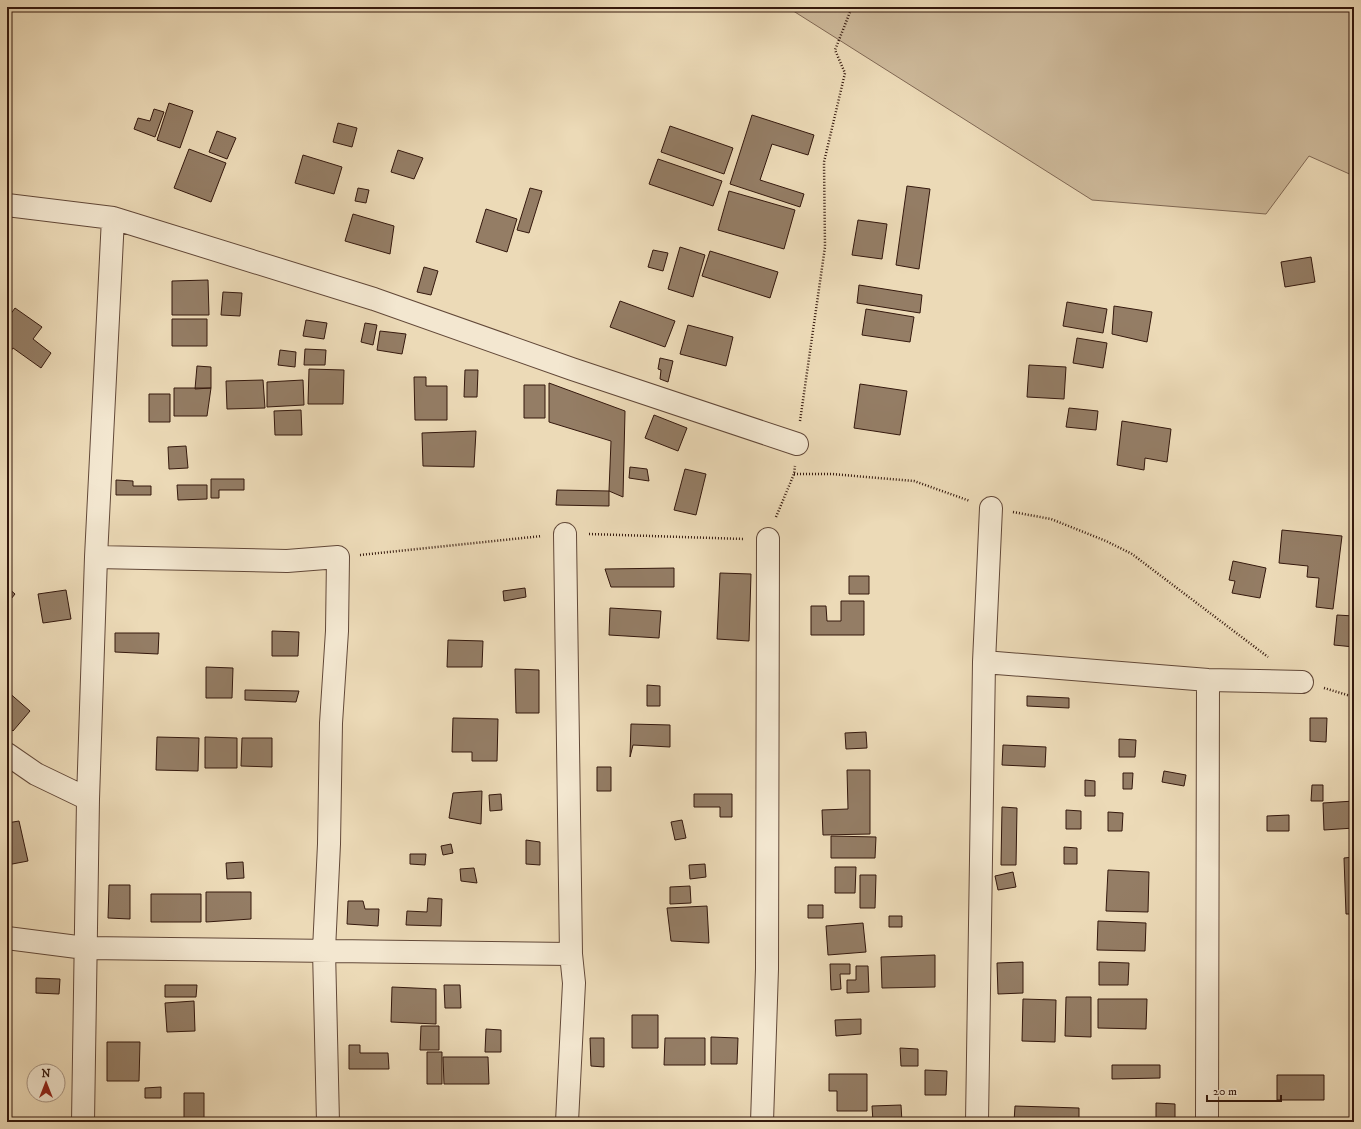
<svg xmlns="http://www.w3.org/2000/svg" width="1361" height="1129" font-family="'IM FELL DW Pica',serif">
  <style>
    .green { fill: #cdb99a; stroke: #806854 }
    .building { fill: #947d65; stroke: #34180d }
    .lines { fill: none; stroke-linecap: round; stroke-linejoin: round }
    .minor-casing { stroke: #624838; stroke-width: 24 }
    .path { stroke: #34180d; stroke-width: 2.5; stroke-dasharray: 1 2; stroke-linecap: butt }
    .minor { stroke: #f3e7d0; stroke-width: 22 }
  </style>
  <rect width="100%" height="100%" fill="#ecdab7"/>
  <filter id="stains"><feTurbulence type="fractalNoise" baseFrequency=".005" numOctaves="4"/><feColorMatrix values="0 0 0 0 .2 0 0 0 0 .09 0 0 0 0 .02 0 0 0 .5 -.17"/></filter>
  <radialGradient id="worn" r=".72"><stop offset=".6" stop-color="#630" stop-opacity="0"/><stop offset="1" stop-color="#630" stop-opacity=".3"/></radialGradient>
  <path class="green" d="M787 7H1354V176L1309 156 1266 214 1092 200Z"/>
  <path class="building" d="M169 103 193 111 180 148 157 140Z
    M154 109 164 112 155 137 134 129 138 118 150 121Z
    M752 115 814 135 808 155 772 144 760 180 804 194 800 207 730 184Z
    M338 123 357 128 352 147 333 142Z
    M670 126 733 148 724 174 661 152Z
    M217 131 236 138 227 159 209 152Z
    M189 149 226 163 211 202 174 188Z
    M398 150 423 158 414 179 391 172Z
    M303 155 342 167 334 194 295 183Z
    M658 159 722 181 713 206 649 184Z
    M907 186 930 189 919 269 896 265Z
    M358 188 369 190 366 203 355 201Z
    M530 188 542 191 529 233 517 230Z
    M729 191 795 210 784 249 718 230Z
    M486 209 517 219 507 252 476 242Z
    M353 214 394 226 390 254 345 241Z
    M858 220 887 224 882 259 852 255Z
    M680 247 705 255 693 297 668 289Z
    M653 250 668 253 663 271 648 267Z
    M710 251 778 272 770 298 702 276Z
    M1311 257 1315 282 1285 287 1281 262Z
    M424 267 438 271 431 295 417 292Z
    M208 280 209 315H172V281Z
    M859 285 922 295 920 313 857 303Z
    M223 292 242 293 240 316 221 315Z
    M620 301 675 321 665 347 610 327Z
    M1067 302 1107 309 1103 333 1063 326Z
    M1114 306 1152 312 1147 342 1112 334Z
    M15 308 42 327 33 339 51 353 41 368 13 348 7 356V319Z
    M866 309 914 317 910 342 862 335Z
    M172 319H207V346H172Z
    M306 320 327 323 324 339 303 336Z
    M365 323 377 325 373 345 361 342Z
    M688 325 733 337 726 366 680 354Z
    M380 331 406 334 402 354 377 350Z
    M1077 338 1107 343 1103 368 1073 363Z
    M305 349 326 350 325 365H304Z
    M280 350 296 352 295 367 278 365Z
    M660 358 673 361 668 382 660 379 661 370 658 369Z
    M1029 365 1066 367 1064 399 1027 397Z
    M197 366 211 367V388L195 389Z
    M309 369 344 370 343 404H308Z
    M465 370H478L477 397H464Z
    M414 377H426V386H447V420H415Z
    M263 380 265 408 227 409 226 381Z
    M303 380 304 405 267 407V382Z
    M549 383 625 411 623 497 609 491 611 441 549 422Z
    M860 384 907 391 900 435 854 428Z
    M524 385H545V418H524Z
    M174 388H211L207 416H174Z
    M149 394H170V422H149Z
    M1069 408 1098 411 1096 430 1066 427Z
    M301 410 302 435H275L274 411Z
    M654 415 687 428 678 451 645 438Z
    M1122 421 1171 429 1167 462 1145 458 1144 470 1117 465Z
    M476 431 474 467 423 466 422 433Z
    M186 446 188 468 169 469 168 447Z
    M630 467 647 469 649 481 629 478Z
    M685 469 706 474 696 515 674 510Z
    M211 479H244V490H219V498H211Z
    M116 480 133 481V486H151V495H116Z
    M177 485H207V499L178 500Z
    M557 490 609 491V506L556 505Z
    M1282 530 1342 536 1333 609 1316 607 1319 578 1307 577 1308 566 1279 563Z
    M1233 561 1266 568 1260 598 1232 593 1235 581 1229 580Z
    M674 568V587H611L605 569Z
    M720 573 751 574 749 641 717 639Z
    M849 576H869V594H849Z
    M7 587 15 594 7 604Z
    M525 588 526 597 504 601 503 591Z
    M66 590 71 619 43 623 38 594Z
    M841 601H864V635H811V606H826L827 621H841Z
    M610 608 661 611 659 638 609 635Z
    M1337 615 1354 616V647L1334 645Z
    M272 631 299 632 298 656H272Z
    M115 633H159L158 654 115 652Z
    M448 640 483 641 482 667H447Z
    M206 667 233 668 232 698H206Z
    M515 669 539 670V713H516Z
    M647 685 660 686V706H647Z
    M245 690 299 691 296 702 245 700Z
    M7 691 30 711 13 731 7 726Z
    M1027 696 1069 698V708L1027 706Z
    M453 718 498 719 497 761H472V752H452Z
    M1310 718H1327L1326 742 1310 741Z
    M631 724 670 725V747L633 745 630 757Z
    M866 732 867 748 846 749 845 733Z
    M157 737 199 738 198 771 156 770Z
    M205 737 237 738V768H205Z
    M242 738H272V767L241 766Z
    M1119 739 1136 740 1135 757H1119Z
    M1003 745 1046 747 1045 767 1002 765Z
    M597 767H611V791H597Z
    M847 770H870V834L823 835 822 810 848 809Z
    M1164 771 1186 775 1184 786 1162 782Z
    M1123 773H1133L1132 789H1123Z
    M1085 780 1095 781V796H1085Z
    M1312 785H1323V801H1311Z
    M482 791 481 824 449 818 453 793Z
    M501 794 502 810 490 811 489 795Z
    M694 794H732V817H720V807H694Z
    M1354 801V828L1324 830 1323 803Z
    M1002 807 1017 808 1016 865H1001Z
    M1066 810 1081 811V829H1066Z
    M1108 812 1123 813 1122 831H1108Z
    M1289 815V831H1267V816Z
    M682 820 686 838 675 840 671 822Z
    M19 821 28 861 7 865V823Z
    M831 836 876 837 875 858H831Z
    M526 840 540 842V865L526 864Z
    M451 844 453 853 443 855 441 846Z
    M1064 847 1077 848V864H1064Z
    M410 854H426L425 865 410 864Z
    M1354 857V914H1346L1344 858Z
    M243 862 244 878 227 879 226 863Z
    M705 864 706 877 690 879 689 865Z
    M835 867H856L855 893H835Z
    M474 868 477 883 461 881 460 869Z
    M1108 870 1149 872 1148 912 1106 911Z
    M1013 872 1016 887 998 890 995 876Z
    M860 875H876L875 908H860Z
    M109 885H130V919L108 918Z
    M690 886 691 903 670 904V887Z
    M206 892H251V919L206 922Z
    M151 894H201V922H151Z
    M428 898 442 899 441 926 406 925 407 911 427 912Z
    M348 901H363L365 909H379L378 926 347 924Z
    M808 905H823V918H808Z
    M707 906 709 943 671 941 667 908Z
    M889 916H902V927H889Z
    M1098 921 1146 923 1145 951 1097 950Z
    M863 923 866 952 828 955 826 926Z
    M935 955V987L882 988 881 957Z
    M1023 962V993L998 994 997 963Z
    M1099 962 1129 963 1128 985H1099Z
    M830 964H850V974H840L841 989 831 990Z
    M856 966H868L869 992 847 993V980H856Z
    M36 978 60 979 59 994 36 993Z
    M165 985H197L196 997H165Z
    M444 985H460L461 1008H445Z
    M392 987 436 989V1024L391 1022Z
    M1066 997H1091V1037L1065 1036Z
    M1023 999 1056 1000 1055 1042 1022 1041Z
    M1098 999H1147L1146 1029 1098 1028Z
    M194 1001 195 1031 167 1032 165 1003Z
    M632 1015H658V1048H632Z
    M861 1019V1034L836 1036 835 1020Z
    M421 1026H439V1050H420Z
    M486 1029 501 1030V1052H485Z
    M711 1037 738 1038 737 1064H711Z
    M590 1038H604V1067L591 1066Z
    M665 1038H705V1065H664Z
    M107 1042H140L139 1081H107Z
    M349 1045H360V1053H388L389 1069H349Z
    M900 1048 918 1049V1066H901Z
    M427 1052H442V1084H427Z
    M443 1057H488L489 1084H444Z
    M1112 1065H1160V1078L1112 1079Z
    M925 1070 947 1071 946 1095H925Z
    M829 1074H867V1111H837V1091H829Z
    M1277 1075H1324V1100H1277Z
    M161 1087V1098H145V1088Z
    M184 1093H204V1120H184Z
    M1156 1103 1175 1104V1122H1156Z
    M901 1105 902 1122H873L872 1106Z
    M1015 1106 1079 1108V1122H1014Z
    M810 1118H828V1122H811Z"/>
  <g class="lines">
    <defs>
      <path id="minor" d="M7 205 113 218 96 557 88 799 83 1122
        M113 218 374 299 572 369 797 444
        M565 534 571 954 574 983 567 1122
        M96 557 287 561 338 557 337 631 331 723 329 844 324 950 328 1122
        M984 662 1208 680 1302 682
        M7 754 36 774 88 799
        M7 938 85 948 571 954
        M762 1122 767 969 768 539
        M977 1122 984 662 991 508
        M1207 1122 1208 680"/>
    </defs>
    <use href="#minor" class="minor-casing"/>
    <path class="path" d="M800 421 825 247 824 162 845 73 835 50 852 7
      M794 474H832L914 481 970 501
      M1013 512 1051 519 1106 541 1132 554 1268 657
      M776 517 794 474 795 466
      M589 534 744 539
      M360 555 542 536
      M1324 688 1354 697"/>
    <use href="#minor" class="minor"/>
  </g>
  <rect width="1361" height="1129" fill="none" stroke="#ecdab7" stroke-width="24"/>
  <rect x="8" y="8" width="1345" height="1113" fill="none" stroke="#34180d" stroke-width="2"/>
  <rect x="12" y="12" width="1337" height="1105" fill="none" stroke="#34180d"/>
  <g transform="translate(46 1083)"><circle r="19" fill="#f3e7d0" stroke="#a79482"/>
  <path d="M0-3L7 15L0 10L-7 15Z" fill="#8f2418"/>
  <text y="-6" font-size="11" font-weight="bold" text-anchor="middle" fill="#34180d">N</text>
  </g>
  <path d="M1207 1095v6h74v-6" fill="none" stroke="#34180d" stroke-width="2"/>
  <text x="1213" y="1095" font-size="12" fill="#34180d" stroke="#f3e7d0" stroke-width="3" paint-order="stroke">20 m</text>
  <rect width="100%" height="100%" filter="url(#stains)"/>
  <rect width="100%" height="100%" fill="url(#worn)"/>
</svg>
